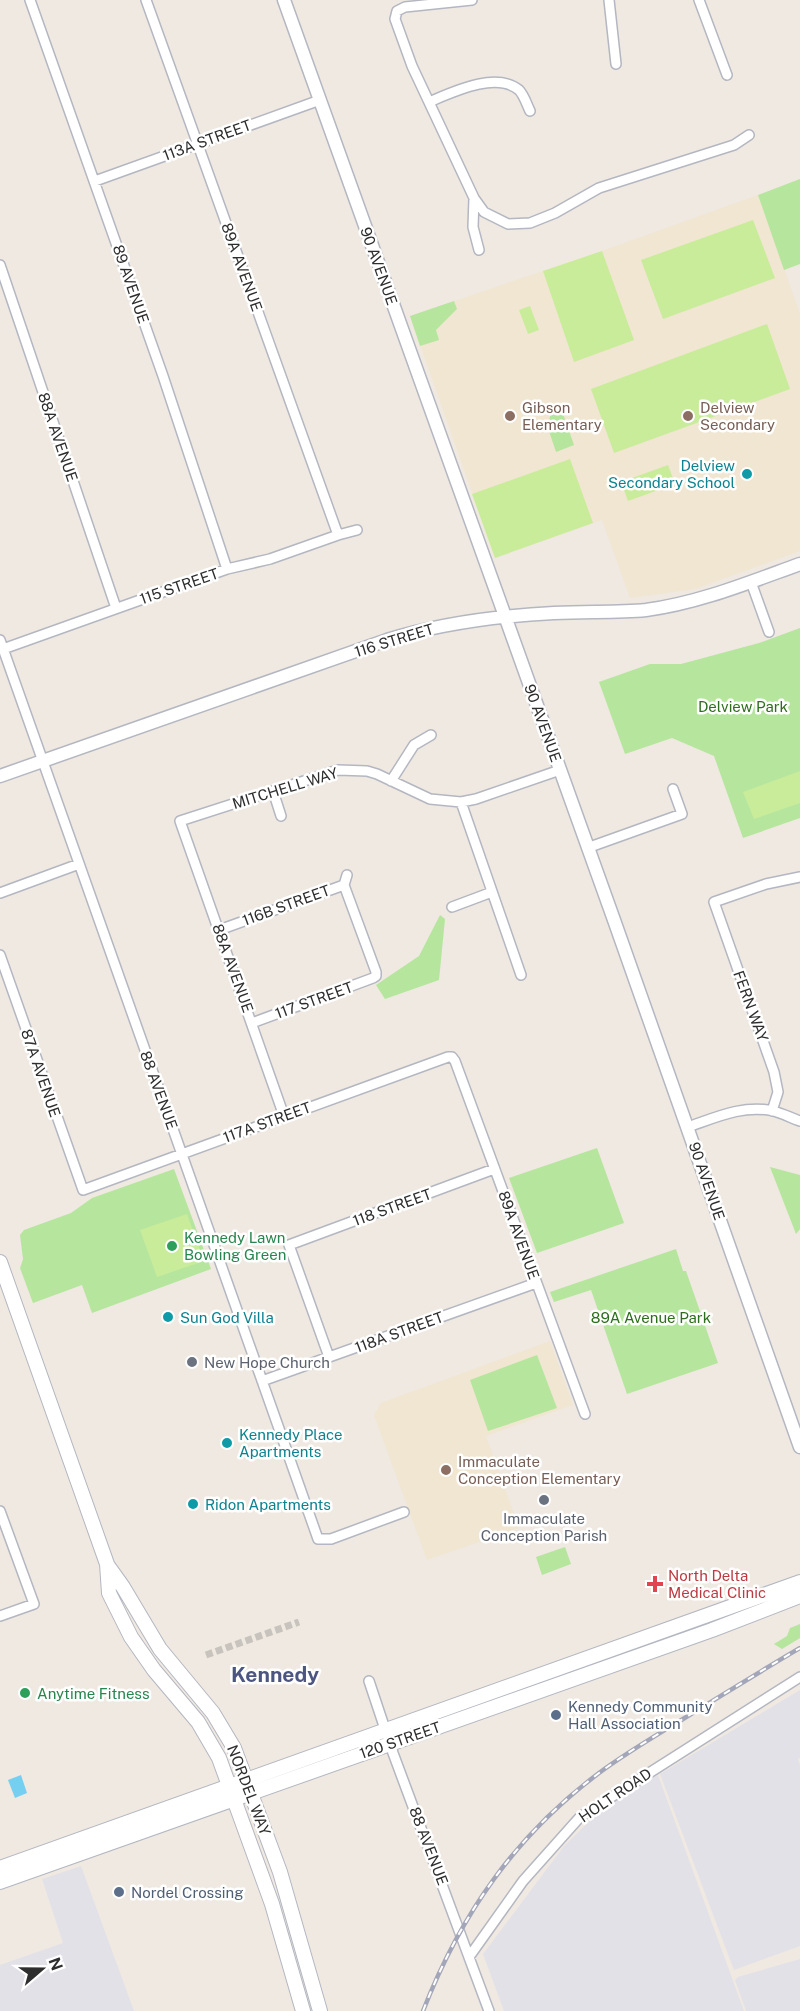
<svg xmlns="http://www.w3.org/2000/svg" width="800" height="2011" font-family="'Public Sans',sans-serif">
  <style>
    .industrial { fill: #e3e1e8 }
    .education { fill: #f0e6d1 }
    .green { fill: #b6e59e }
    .pitch { fill: #c9ec9a }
    .water { fill: #75cff0 }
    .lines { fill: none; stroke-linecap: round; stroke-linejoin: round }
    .pedestrian-tunnel { stroke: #c8c4bd; stroke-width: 7; stroke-dasharray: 7 3.5; stroke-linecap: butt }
    .minor-casing { stroke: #b4b7c1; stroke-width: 12 }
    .tertiary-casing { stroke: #b4b7c1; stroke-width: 15 }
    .secondary-casing { stroke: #b4b7c1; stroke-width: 16 }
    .minor { stroke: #fff; stroke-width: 9 }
    .tertiary { stroke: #fff; stroke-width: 12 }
    .secondary { stroke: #fff; stroke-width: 14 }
    .rail-casing { stroke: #a3a6b8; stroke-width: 4.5 }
    .rail { stroke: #fff; stroke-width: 2; stroke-dasharray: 7; stroke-linecap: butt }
    .education-dot { fill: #8d6e63; stroke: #fff; stroke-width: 2 }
    .culture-dot { fill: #0f9aa8; stroke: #fff; stroke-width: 2 }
    .leisure-dot { fill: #2e9e5b; stroke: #fff; stroke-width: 2 }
    .worship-dot { fill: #6b7280; stroke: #fff; stroke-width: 2 }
    .health-dot { fill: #e0444e; stroke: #fff; stroke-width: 2 }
    .service-dot { fill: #5c6f8a; stroke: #fff; stroke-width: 2 }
    .labels { text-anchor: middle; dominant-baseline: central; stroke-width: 5; stroke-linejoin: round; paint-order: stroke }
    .street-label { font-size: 15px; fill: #2e2e2e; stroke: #fff }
    .education-label { font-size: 15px; fill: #785e54; stroke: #fff; text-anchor: start }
    .culture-label { font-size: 15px; fill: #0d838f; stroke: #fff; text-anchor: start }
    .park-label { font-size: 15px; fill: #2c6e1b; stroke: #fff }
    .leisure-label { font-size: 15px; fill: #27864d; stroke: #fff; text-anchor: start }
    .worship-label { font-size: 15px; fill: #5b616d; stroke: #fff; text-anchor: start }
    .health-label { font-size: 15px; fill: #be3a42; stroke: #fff; text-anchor: start }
    .service-label { font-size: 15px; fill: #4e5e75; stroke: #fff; text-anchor: start }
    .district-label { font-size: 21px; font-weight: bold; fill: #4d5680; stroke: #fff }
  </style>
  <rect width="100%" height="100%" fill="#efe9e1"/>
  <path class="industrial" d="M800 1690V1758L798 1759 800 1765V1946L734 1970 660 1774Z
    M658 1775 744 2011H504L483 1954 564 1846 601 1810Z
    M81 1866 134 2011H0V1965L63 1943 42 1879Z
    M800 1959V2011H746L735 1980 738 1977Z"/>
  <path class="education" d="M758 195 800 314V551L695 589 630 598 602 520 495 558 410 316 602 251Z
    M550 1341 573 1405 486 1436 519 1528 427 1560 374 1415 381 1403Z"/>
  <path class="green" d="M800 179V264L784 270 758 195Z
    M454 301 457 309 436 330 439 340 420 346 410 316Z
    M562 411 574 445 556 452 548 428 550 416Z
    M800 628V818L743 838 714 756 672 738 625 754 599 682 650 664H681L759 643Z
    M440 915 445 919 439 980 385 999 376 985 419 956Z
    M597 1148 624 1223 537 1253 509 1178Z
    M770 1167 800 1175V1229L796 1234Z
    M174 1169 211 1269 92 1313 82 1285 33 1303 20 1268 23 1259 20 1235 24 1230 71 1213 92 1198Z
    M676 1249 683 1271H686L718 1363 627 1394 591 1290 554 1302 550 1292Z
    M537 1355 557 1408 488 1431 470 1380Z
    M565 1547 571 1564 542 1575 536 1557Z
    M800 1624V1638L782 1649 774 1644 787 1636 790 1628Z"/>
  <path class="pitch" d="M753 220 775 278 663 319 641 260Z
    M602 251 634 340 574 362 543 271Z
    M530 306 539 330 528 334 519 310Z
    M767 324 790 389 614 453 591 389Z
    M570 459 593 523 495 558 472 494Z
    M668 465 675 484 628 501 621 482Z
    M800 771V803L754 819 743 792Z
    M187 1214 204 1261 157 1277 140 1230Z"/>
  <path class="water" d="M21 1775 27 1793 15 1798 8 1780Z"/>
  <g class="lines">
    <path class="pedestrian-tunnel" d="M206 1655 299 1622"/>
    <defs>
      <path id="minor" d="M30 0 163 376 227 569
        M146 0 338 535
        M472 0 405 7 397 11 395 19 412 66 474 198 484 212 508 224 530 223 555 213 599 188 734 145 749 135
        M609 0 616 64
        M699 0 727 75
        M429 102C453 92 496 71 519 90 524 95 527 105 530 111
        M95 181 320 100
        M474 198 473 227 479 250
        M0 265 116 608
        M751 582 769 632
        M0 640 318 1539H331L404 1512
        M3 649 227 569 270 559 338 535 357 530
        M391 781 414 745 431 735
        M273 791 281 816
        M461 802 521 975
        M587 848 682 814 673 789
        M0 893 79 864
        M452 907 492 892
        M219 930 344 885 347 875
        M0 955 83 1190 448 1057H452L455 1061 585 1414
        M252 1023 373 978 376 976V972L344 885
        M772 1111 778 1092 774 1072 714 902 766 884 800 877
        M284 1116 180 821 338 770 367 771 377 774 430 799 461 802 476 799 560 770
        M688 1127C714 1118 744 1104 773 1111 782 1113 791 1118 800 1121
        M329 1357 289 1245 494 1169
        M262 1381 536 1283
        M0 1511 34 1604 0 1616
        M369 1681 393 1753 489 2011
        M469 1957 523 1881 580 1817 800 1677"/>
      <path id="tertiary" d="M284 0 614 920 800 1447
        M0 776 387 640C442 623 497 616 554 613 585 611 616 613 646 610 699 603 750 582 800 564"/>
      <path id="secondary" d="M0 1262 107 1564 109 1593 131 1637 154 1670 198 1722 219 1758 272 1904 303 2011
        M108 1566 123 1587 160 1649 213 1713 234 1748 280 1872 320 2011
        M0 1868 800 1582
        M0 1882 712 1630 800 1596"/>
    </defs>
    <use href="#minor" class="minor-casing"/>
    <use href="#tertiary" class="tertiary-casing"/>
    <use href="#secondary" class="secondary-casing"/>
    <use href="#minor" class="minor"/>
    <use href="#tertiary" class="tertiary"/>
    <use href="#secondary" class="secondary"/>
    <defs>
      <path id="rail" d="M423 2011C461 1914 515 1836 599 1773 626 1753 655 1736 683 1719 722 1695 761 1671 800 1648"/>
    </defs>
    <use href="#rail" class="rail-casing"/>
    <use href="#rail" class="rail"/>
  </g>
  <g class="education-dot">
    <circle cx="510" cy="416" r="6"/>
    <circle cx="688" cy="416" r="6"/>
    <circle cx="446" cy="1470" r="6"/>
  </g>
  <g class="culture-dot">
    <circle cx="747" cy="474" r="6"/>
    <circle cx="168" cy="1317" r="6"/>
    <circle cx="227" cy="1443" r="6"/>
    <circle cx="193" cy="1504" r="6"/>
  </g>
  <g class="leisure-dot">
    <circle cx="172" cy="1246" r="6"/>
    <circle cx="25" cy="1693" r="6"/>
  </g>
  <g class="worship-dot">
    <circle cx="192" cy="1362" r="6"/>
    <circle cx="544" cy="1500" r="6"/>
  </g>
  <path class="health-dot" d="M652 1575h6v6h6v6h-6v6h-6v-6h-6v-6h6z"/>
  <g class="service-dot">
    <circle cx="556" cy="1715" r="6"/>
    <circle cx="119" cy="1892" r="6"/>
  </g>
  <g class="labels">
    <g class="street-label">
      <text transform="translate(207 140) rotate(-20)">113A STREET</text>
      <text transform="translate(379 266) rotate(70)">90 AVENUE</text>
      <text transform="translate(242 267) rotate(70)">89A AVENUE</text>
      <text transform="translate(131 284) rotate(71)">89 AVENUE</text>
      <text transform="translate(58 437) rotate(71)">88A AVENUE</text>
      <text transform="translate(179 586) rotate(-19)">115 STREET</text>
      <text transform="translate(394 640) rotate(-17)">116 STREET</text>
      <text transform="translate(543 723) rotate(70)">90 AVENUE</text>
      <text transform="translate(285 788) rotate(-17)">MITCHELL WAY</text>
      <text transform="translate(286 905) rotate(-20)">116B STREET</text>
      <text transform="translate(233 968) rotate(70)">88A AVENUE</text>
      <text transform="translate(314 1000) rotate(-20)">117 STREET</text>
      <text transform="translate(751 1006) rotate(70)">FERN WAY</text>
      <text transform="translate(41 1073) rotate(71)">87A AVENUE</text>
      <text transform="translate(159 1090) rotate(70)">88 AVENUE</text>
      <text transform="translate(267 1122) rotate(-20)">117A STREET</text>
      <text transform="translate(707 1181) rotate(71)">90 AVENUE</text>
      <text transform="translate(392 1207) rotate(-20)">118 STREET</text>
      <text transform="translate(519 1235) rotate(70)">89A AVENUE</text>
      <text transform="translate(399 1332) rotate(-20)">118A STREET</text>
      <text transform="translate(400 1740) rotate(-19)">120 STREET</text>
      <text transform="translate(249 1790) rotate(69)">NORDEL WAY</text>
      <text transform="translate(615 1795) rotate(-34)">HOLT ROAD</text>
      <text transform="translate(429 1846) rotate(69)">88 AVENUE</text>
    </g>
    <g class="education-label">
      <text x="522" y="407">Gibson<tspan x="522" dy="17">Elementary</tspan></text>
      <text x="700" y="407">Delview<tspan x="700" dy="17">Secondary</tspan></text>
      <text x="458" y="1461">Immaculate<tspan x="458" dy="17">Conception Elementary</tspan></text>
    </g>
    <g class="culture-label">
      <text x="735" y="465" text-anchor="end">Delview<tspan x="735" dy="17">Secondary School</tspan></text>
      <text x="180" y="1317">Sun God Villa</text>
      <text x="239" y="1434">Kennedy Place<tspan x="239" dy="17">Apartments</tspan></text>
      <text x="205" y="1504">Ridon Apartments</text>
    </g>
    <g class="park-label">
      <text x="743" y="706">Delview Park</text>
      <text x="651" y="1317">89A Avenue Park</text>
    </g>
    <g class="leisure-label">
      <text x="184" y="1237">Kennedy Lawn<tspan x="184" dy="17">Bowling Green</tspan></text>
      <text x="37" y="1693">Anytime Fitness</text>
    </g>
    <g class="worship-label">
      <text x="204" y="1362">New Hope Church</text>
      <text x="544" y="1518" text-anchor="middle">Immaculate<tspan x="544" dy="17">Conception Parish</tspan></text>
    </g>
    <g class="health-label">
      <text x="668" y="1575">North Delta<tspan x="668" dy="17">Medical Clinic</tspan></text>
    </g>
    <g class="service-label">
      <text x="568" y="1706">Kennedy Community<tspan x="568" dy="17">Hall Association</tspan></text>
      <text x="131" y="1892">Nordel Crossing</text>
    </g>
    <g class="district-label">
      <text x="275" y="1674">Kennedy</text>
    </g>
  </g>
  <g transform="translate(42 1969) rotate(70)" stroke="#ffffff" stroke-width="4.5" paint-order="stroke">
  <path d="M0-4.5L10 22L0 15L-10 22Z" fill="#2e2e2e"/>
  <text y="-9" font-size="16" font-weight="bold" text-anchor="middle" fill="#2e2e2e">N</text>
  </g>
</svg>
